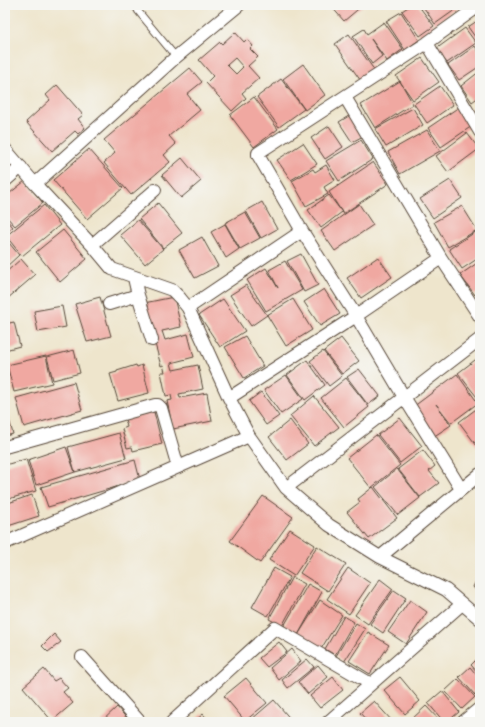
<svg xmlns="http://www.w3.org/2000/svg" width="485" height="727" font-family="'Comic Neue',sans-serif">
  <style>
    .building { fill: #f0a8a1; fill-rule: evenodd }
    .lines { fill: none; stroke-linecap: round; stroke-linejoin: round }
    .service-casing { stroke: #564638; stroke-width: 8 }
    .minor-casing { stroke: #564638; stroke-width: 14 }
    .service { stroke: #fff; stroke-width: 6 }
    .minor { stroke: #fff; stroke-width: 12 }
  </style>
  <rect width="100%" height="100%" fill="#f6f6f2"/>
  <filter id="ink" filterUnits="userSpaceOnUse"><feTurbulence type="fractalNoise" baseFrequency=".025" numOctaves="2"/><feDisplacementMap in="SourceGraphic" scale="8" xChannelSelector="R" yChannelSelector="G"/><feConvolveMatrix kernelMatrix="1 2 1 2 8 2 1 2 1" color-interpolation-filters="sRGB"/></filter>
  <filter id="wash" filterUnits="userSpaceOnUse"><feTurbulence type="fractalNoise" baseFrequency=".012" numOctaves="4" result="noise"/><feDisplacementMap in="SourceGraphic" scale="16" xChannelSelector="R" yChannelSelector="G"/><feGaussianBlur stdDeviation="0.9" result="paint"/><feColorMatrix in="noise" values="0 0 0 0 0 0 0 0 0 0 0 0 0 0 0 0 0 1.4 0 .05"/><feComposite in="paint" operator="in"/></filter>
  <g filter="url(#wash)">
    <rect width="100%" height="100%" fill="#eee5cc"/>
    <g id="blocks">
      <path class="building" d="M330 5H363L344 21Z
        M411 5H418L434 26 420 36 402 11Z
        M422 5H457L459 7 435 24Z
        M401 12 419 40 405 50 386 21Z
        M480 19V40L478 41 468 27Z
        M384 22 403 49 387 61 371 39 382 56 372 64 353 36 364 29 367 34Z
        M465 28 476 43 447 63 436 49Z
        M235 32 244 42 247 39 253 46 250 49 258 57 248 66 259 78 242 93 246 98 232 111 206 83 213 76 199 60 220 42 222 44ZM235 58 243 67 236 74 227 65Z
        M349 34 377 74 363 84 335 44Z
        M475 46 480 54V66L459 80 448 65Z
        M422 58 439 82 413 100 396 76Z
        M303 64 325 95 305 110 283 79Z
        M190 68 202 82 187 94 200 110 169 136 176 144 164 155 170 162 131 195 104 163 115 153 104 140Z
        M480 71V96L472 102 461 86Z
        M281 79 304 109 279 127 257 97Z
        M400 81 413 104 375 128 361 105Z
        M57 85 83 115 78 119 85 128 78 134 75 131 52 151 26 122 50 100 46 95Z
        M440 86 453 105 427 123 414 104Z
        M254 97 278 129 254 147 230 115Z
        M459 107 472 126 441 147 428 128Z
        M413 108 423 125 386 147 375 129Z
        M352 114 365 135 352 142 339 122Z
        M329 126 343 147 325 159 311 138Z
        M427 130 440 151 400 174 388 152Z
        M467 133 479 149 448 172 436 156Z
        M361 140 373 159 339 181 326 161Z
        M303 143 317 164 291 180 277 160Z
        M89 149 123 188 87 219 53 180Z
        M182 158 201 181 181 198 162 175Z
        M373 162 388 184 343 214 329 192Z
        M326 165 335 180 324 187 328 194 306 206 292 181 313 169 315 172Z
        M450 180 462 198 433 218 420 199Z
        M25 181 43 203 15 226 5 215V197Z
        M329 195 342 212 321 228 308 210Z
        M262 202 277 229 261 238 246 211Z
        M158 203 182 233 163 248 139 219Z
        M359 204 373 225 335 251 321 231Z
        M44 205 60 225 22 256 6 236Z
        M462 206 477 230 448 247 434 222Z
        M245 212 260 238 240 249 225 223Z
        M5 218 13 227 5 233Z
        M138 220 163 249 145 264 120 235Z
        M225 224 239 249 226 258 211 232Z
        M63 230 87 259 60 282 36 252Z
        M477 231 480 235V257L462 269 449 249Z
        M202 237 218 266 195 278 179 250Z
        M9 243 19 255 5 268V247Z
        M301 254 318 285 304 292 287 261Z
        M378 257 392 277 361 298 347 278Z
        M21 259 35 275 7 299 5 296V273Z
        M285 261 302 290 266 311 247 280 266 268 278 288 269 270Z
        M480 261V291L475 295 460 275Z
        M246 285 267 315 251 326 230 295Z
        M324 289 340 314 320 326 304 302Z
        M100 297 111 336 87 342 75 304Z
        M174 297 181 327 162 331 165 340 188 334 194 357 171 363 173 370 198 365 203 389 179 394 180 398 207 393 212 421 173 429 167 401 172 400 171 395 166 396 161 372H165L163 365 161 366 144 303Z
        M223 299 245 331 220 347 199 315Z
        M293 299 312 330 286 346 267 315Z
        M62 306 66 327 38 332 34 311Z
        M14 322 20 346 5 350V324Z
        M245 336 263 366 244 378 225 347Z
        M341 338 359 361 342 374 324 351Z
        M74 350 80 373 53 380 47 357Z
        M323 351 342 376 329 386 310 361Z
        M46 356 52 383 14 392 7 365Z
        M479 357 480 358V401L458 373Z
        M307 360 325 385 305 400 287 375Z
        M136 365 137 367 142 365 149 393 118 401 110 374 117 372V371Z
        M359 369 380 396 368 405 347 377Z
        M457 374 478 403 451 423 436 404 451 425 433 437 413 407Z
        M286 375 303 399 281 414 264 390Z
        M346 378 369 407 344 427 321 398Z
        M74 382 82 410 24 427 16 398Z
        M261 392 279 416 266 425 249 401Z
        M314 396 339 427 314 446 290 416Z
        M5 405 13 434 5 436Z
        M480 406V443L477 446 459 422Z
        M154 412 162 444 133 451 132 447 127 448 122 429 127 427 125 419Z
        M400 418 422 446 400 463 378 435Z
        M290 420 308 444 287 460 269 437Z
        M119 433 126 458 75 472 68 447Z
        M376 435 400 465 371 488 347 458Z
        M66 447 75 472 36 485 28 460Z
        M423 450 435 466 429 471 439 483 420 497 398 469Z
        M26 459 36 491 5 500V465Z
        M135 460 140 480 48 507 41 487Z
        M397 469 420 498 398 515 375 487Z
        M373 487 397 518 369 539 347 512 360 502 358 499Z
        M32 495 39 516 5 527V504Z
        M263 496 293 517 260 563 230 541Z
        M290 529 315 545 294 576 269 560Z
        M317 546 346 564 328 591 300 573Z
        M274 568 290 577 268 616 252 607Z
        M348 568 370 583 349 614 327 599Z
        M480 573V595L473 587Z
        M292 577 305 584 282 626 269 619Z
        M380 579 393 589 368 624 355 615Z
        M308 584 322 592 298 635 284 626Z
        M394 590 406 598 383 633 370 624Z
        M320 600 342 615 321 649 298 635Z
        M410 600 427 612 406 644 388 632Z
        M344 616 354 622 335 655 325 649Z
        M356 623 365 629 344 662 336 656Z
        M368 632 389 645 370 674 349 661Z
        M54 634 61 642 48 652 42 646Z
        M279 642 287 652 267 667 259 658Z
        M292 649 301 661 279 680 270 668Z
        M480 656V675L471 665Z
        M307 659 314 667 288 688 282 680Z
        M318 665 328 677 308 694 298 682Z
        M470 667 480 679V690L475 695 459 677Z
        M44 669 54 681 59 678 68 688 63 692 73 703 52 721 23 687Z
        M333 677 343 690 320 708 310 696Z
        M400 677 420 701 405 714 384 690Z
        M246 678 267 703 245 721 224 696Z
        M458 679 475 697 462 709 445 691Z
        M442 691 459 712 447 722H444L428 703Z
        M274 700 293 722H253L251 720Z
        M374 701 393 722H368L360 713Z
        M426 706 441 722H415L412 719Z
        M117 707 130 722H101Z
        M203 714 210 722H194Z"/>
    </g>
  </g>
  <g filter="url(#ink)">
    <use href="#blocks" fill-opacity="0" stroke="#564638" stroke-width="1"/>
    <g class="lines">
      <defs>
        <path id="service" d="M135 5 138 11 176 57"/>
        <path id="minor" d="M427 43 480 132
          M345 97 441 258 480 317
          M5 149 35 184 92 245 112 269 172 290 180 298 188 308 229 398 249 436 286 488 329 525 380 557 446 590 480 619
          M5 181 21 167
          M35 184 176 57 239 5
          M92 245 155 190
          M134 278 138 295 152 340
          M109 304 138 295
          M188 308 302 231
          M229 398 356 316 441 258
          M5 447 155 405H158L161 408 178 467
          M286 488 480 339
          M461 489 404 397 356 316 302 231 258 155V153L427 43 480 5
          M5 543 249 436
          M380 557 480 474
          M82 657 140 722
          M172 722 275 628 371 684
          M328 722 462 604
          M463 722 480 708"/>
      </defs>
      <use href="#service" class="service-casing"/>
      <use href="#minor" class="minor-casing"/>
      <use href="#service" class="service"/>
      <use href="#minor" class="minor"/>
    </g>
  </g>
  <rect width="485" height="727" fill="none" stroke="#f6f6f2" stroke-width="20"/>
</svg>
